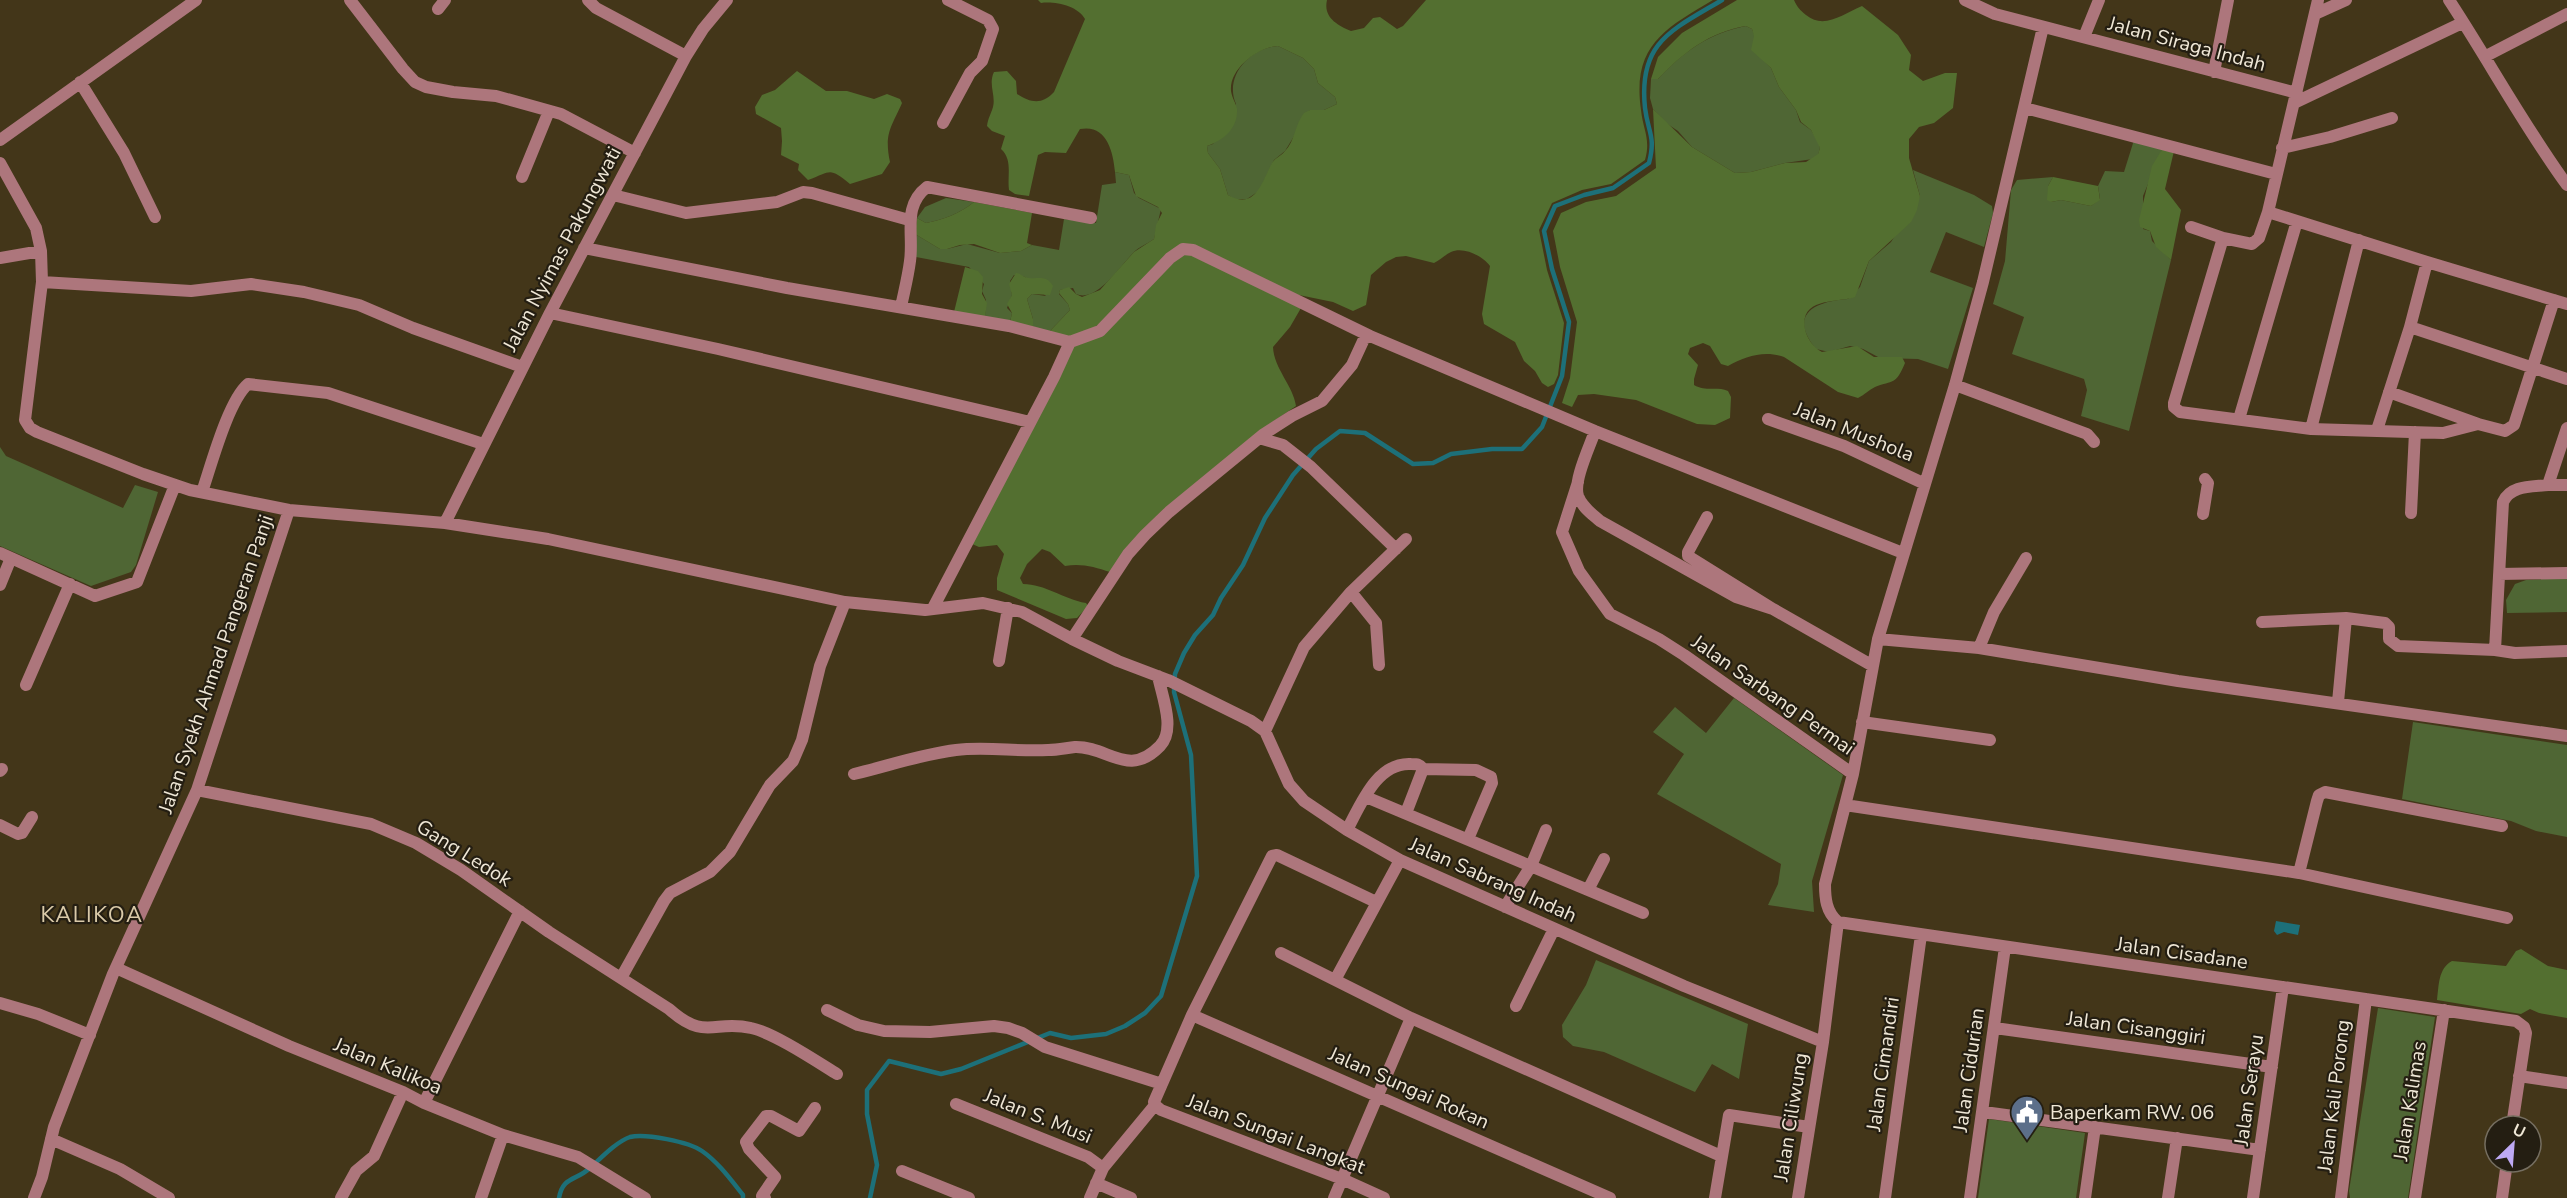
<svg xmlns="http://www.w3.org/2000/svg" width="2567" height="1198" font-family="'Nunito Sans',sans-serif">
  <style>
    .green { fill: #4f6634 }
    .forest { fill: #536f30; fill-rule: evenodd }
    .water { fill: #1d7079 }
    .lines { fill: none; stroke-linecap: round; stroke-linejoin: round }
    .stream { stroke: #1d7079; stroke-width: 4.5 }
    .minor { stroke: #ad767c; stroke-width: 12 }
    .labels { text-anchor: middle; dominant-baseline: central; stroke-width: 4.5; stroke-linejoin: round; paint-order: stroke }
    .street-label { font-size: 20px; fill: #efe7d6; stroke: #241e12 }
    .poi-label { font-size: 20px; fill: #efe7d6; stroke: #241e12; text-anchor: start }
    .quarter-label { font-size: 22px; letter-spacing: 1.5px; fill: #dacaa9; stroke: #241e12 }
  </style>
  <rect width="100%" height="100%" fill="#433619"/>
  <path class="green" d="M1746 26 1752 29 1766 63 1771 68 1779 87 1796 110 1800 122 1811 130 1818 141 1820 148 1818 155 1813 159 1785 163 1751 172 1735 173 1692 147 1678 131 1666 123 1653 109 1650 98 1651 79H1658C1683 52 1709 33 1746 26Z
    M1278 46 1303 58 1314 69 1318 83 1335 97 1337 104 1324 110H1310L1285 151 1274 160 1259 191 1247 199H1234L1228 195 1220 169 1208 153 1207 146 1213 144 1236 104C1224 77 1249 48 1278 46Z
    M2134 140 2163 148 2143 196V229L2150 231 2152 241 2171 260 2129 431 2081 416 2087 390 2084 379 2012 354 2024 317 1993 304 2005 261 2011 190 2017 180 2053 177 2048 186 2051 202 2061 200 2091 206 2100 199 2098 186 2105 171 2124 172Z
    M1913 170 1974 195 1992 206 1993 213 1984 247 1946 232 1930 272 1973 288 1948 369 1918 359 1880 358 1863 349 1850 346 1829 352 1816 349C1787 314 1816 301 1848 299L1860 287 1869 261 1891 242 1920 196Z
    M1115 172 1129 175 1134 193 1139 198 1161 209 1154 239C1147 244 1139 247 1134 252 1120 266 1097 303 1076 294L1073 288 1060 290 1059 294 1068 304 1070 310 1049 332 1033 327V319L1027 299 1032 294 1046 296 1025 277 1014 275 1010 281 1012 295 1007 308 1012 313 1010 322 985 317 986 300 982 291 984 284 969 267 916 257 915 234 940 249H947L967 244 1000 253 1021 251 1032 245 1059 250 1064 219 1096 223 1102 185 1116 183Z
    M946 198 974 202C959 214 945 219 926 223L917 218 925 207Z
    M0 447 6 456 123 508 135 485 158 492 136 565 131 572 91 586 0 546Z
    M2567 578V612L2507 613 2506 600 2515 584 2526 580Z
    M1734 698 1843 775 1812 881 1814 912 1768 905 1778 884 1781 864 1657 794 1684 754 1653 732 1675 707 1706 733Z
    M2413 722 2567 745V837L2536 831 2511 821 2402 799Z
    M1596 960 1748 1024 1739 1079 1712 1064 1695 1092 1604 1052 1573 1046 1563 1037 1562 1025 1586 985Z
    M2378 1008 2435 1017 2408 1198H2350L2349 1191Z
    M1989 1119 2085 1133 2076 1198H1978Z"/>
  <path class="forest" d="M1038 0H1327C1323 17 1337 25 1351 31L1364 28 1373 18 1380 17 1397 29 1403 26 1426 0H1713C1664 29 1632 46 1641 110 1643 130 1651 139 1645 160L1611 184 1582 190 1552 203 1539 230 1547 270 1564 323 1558 375 1554 384 1548 387 1542 383 1535 371 1524 361 1515 342 1484 324 1482 314 1490 266C1483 256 1463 246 1451 252 1445 255 1440 260 1434 263L1406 256 1396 257 1386 262 1371 275 1366 305 1353 311 1333 302 1294 294 1188 244 1097 327 1070 337 1049 332 1070 310 1068 304 1059 293 1060 290 1069 287 1076 294 1082 297 1100 290 1134 252 1154 239 1156 225 1162 213 1158 207 1136 196 1129 175 1115 172C1113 150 1106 124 1080 129L1066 153 1045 152 1038 155 1029 196 1015 194 1009 190C1007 175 1013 160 1001 149L1005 136 992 131 987 126C988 118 991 114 993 107 996 95 988 84 994 72L1007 71 1016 81 1017 94C1031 103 1042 105 1054 92L1085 19C1078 6 1055 1 1041 3ZM1278 46 1303 58 1314 69 1318 83 1335 97 1337 104 1324 110H1310L1304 113C1295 124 1295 141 1285 151 1281 156 1276 157 1272 163 1262 181 1256 211 1228 195L1220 169 1208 153 1207 146C1223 140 1238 129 1237 109 1236 103 1232 98 1231 91 1229 69 1258 47 1278 46Z
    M1737 0H1794C1797 7 1800 10 1806 15 1824 30 1843 14 1862 6L1898 35 1911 55 1909 70 1923 81 1945 73H1957L1953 108 1934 123 1919 127 1909 139V158L1920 196 1917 210 1911 222 1869 261 1855 297C1838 303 1799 297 1805 329 1807 339 1814 348 1822 352L1857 346 1874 357H1902L1905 363C1896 385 1893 380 1875 387 1869 390 1864 395 1858 398L1838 392 1784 357C1765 350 1745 356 1728 366L1721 364 1710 346 1703 343 1690 348 1688 354 1698 365 1694 379V385C1706 392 1717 386 1728 391L1731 397 1730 418 1715 425 1697 424 1636 400 1594 394 1578 395 1572 407 1562 403 1570 378 1577 322 1560 267 1553 231 1561 213 1586 202 1616 196 1656 168 1653 109 1692 147 1735 173 1751 172 1785 163 1806 162 1818 154 1820 148 1811 130 1801 122 1796 110 1779 87 1771 68 1751 50 1754 36 1752 29 1746 26C1709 32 1683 53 1658 79H1651L1658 57 1682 33Z
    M797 71 826 91H847L874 99 887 94 900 99 902 103C891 128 884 133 890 162L882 174 850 184C829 167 832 171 808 180L798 170 799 164 781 155 782 141 781 128 756 114 755 107 762 95 775 90Z
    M2163 148 2174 151 2165 189 2181 210 2171 260 2156 247 2150 231 2140 227 2139 220 2152 166Z
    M2053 177 2098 186 2100 200 2091 206 2061 200 2051 202 2047 200 2048 186Z
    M974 202 1032 213 1027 243 1032 245 1021 251 1000 253 974 244 960 245 947 249H940L915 234 917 218 926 223C945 219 959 214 974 202Z
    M1184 254 1191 255 1301 308 1290 327 1273 347C1274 369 1293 385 1296 406L1261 430 1110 572C1095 567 1081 563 1065 566L1050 552 1042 549 1027 564 1020 578 1023 584C1045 584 1063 599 1086 603L1088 606 1077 618 1066 619 997 590V578L1004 554 997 545 979 547 972 544 1072 346Z
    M965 267 978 271 983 277 982 294 987 303 985 317 954 312Z
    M1016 273C1020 273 1022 276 1025 277 1036 281 1045 273 1053 286L1050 295 1032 294 1027 299 1033 319V327L1010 322 1012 313 1007 304 1012 295 1009 284Z
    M2521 949 2548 966 2567 970V1018L2539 1013 2530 1009 2521 1014 2437 1000C2439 985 2438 969 2452 961L2506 966 2516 951Z"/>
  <path class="water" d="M2276 921 2300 925 2298 935 2284 932 2277 935 2274 931Z"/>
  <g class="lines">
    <path class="stream" d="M559 1198C563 1176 576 1181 590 1168 601 1158 616 1142 630 1137 645 1133 689 1142 702 1151 718 1162 731 1180 743 1195V1198
      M870 1198 877 1165 867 1114V1090L889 1061 941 1074 961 1069 1050 1033 1071 1038 1106 1034 1125 1026 1145 1013 1161 996 1197 876 1191 755 1174 692 1175 674 1184 653 1195 635 1213 615 1221 598 1243 565 1265 518 1293 475 1316 449 1340 431 1365 433 1413 464 1433 463 1451 454 1492 449H1522L1542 427 1562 376 1569 322 1552 269 1544 231 1555 206 1584 195 1613 188 1649 163C1656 136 1648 133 1645 108 1638 42 1672 30 1722 0"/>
    <path class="minor" d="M350 0 403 69 415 82 426 87 453 92 496 96 561 114 635 153
      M588 0 596 8 686 56
      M1965 0 1995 14 2297 93
      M2449 0C2489 61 2524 126 2567 185
      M438 9 445 0
      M2315 14 2346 0
      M2084 37 2099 0
      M2486 56 2567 14
      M2214 72 2228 0
      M80 82 124 153 155 217
      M2294 103 2462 23
      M2025 108 2276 174
      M943 123 970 73 982 61 993 29 988 20 948 0
      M0 140 196 0
      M2282 148 2330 137 2392 118
      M0 163 36 228 41 251 42 282 25 420 30 428 37 432 143 474 190 490 289 510 445 523 548 539 845 602 925 610 983 603 1022 612 1072 639 1118 661 1168 680 1251 721 1265 731 1289 784 1304 801 1347 830 1400 860 1684 986 1823 1042
      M522 177 549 111
      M613 195 686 213 777 202 803 192 812 193 909 220
      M2268 212 2427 262 2567 304
      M2191 227 2223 238 2252 244 2259 238 2268 212 2318 0
      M2223 238 2174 403V407L2180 412 2311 429 2443 433 2478 424 2505 431 2514 425 2554 300
      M584 248 787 288 1009 326 1070 342 1100 331 1170 258 1183 249 1193 250 1370 336 1595 431 1903 553
      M0 258 41 251
      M42 282 191 291 251 284 304 292 359 305 413 328 522 367
      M901 307C904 292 908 277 910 261 914 234 902 206 927 187L1091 218
      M550 313 718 349 1030 422
      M2410 327 2567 379
      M1955 385 2087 434 2094 442
      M2389 392 2478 424
      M1768 419 1844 446 1925 484
      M2239 419 2297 221
      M2567 428 2548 485H2567
      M2311 429 2359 240
      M2377 430 2410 327 2427 262
      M1595 431C1590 446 1573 481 1578 496 1582 507 1592 514 1600 521L1736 597 1773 609
      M1259 438 1283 445 1311 467 1396 549
      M1578 482 1562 532 1579 571 1610 614 1659 639 1684 655 1853 774
      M202 492C211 466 228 401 248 384L328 393 483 444
      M2411 513 2415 432
      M2203 514 2208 483 2205 479
      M1707 517 1688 552V556L1773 609 1873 666
      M445 523 550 313 686 56 703 29 727 0
      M0 553 95 596 137 582 175 485
      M2499 574 2567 573
      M0 585 11 558
      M1351 592 1376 623 1379 665
      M933 608 1054 377 1070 342
      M2262 622 2346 618
      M1072 639 1128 554 1145 535 1169 512 1264 434 1292 416 1322 401 1352 365 1364 339 1370 336
      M1878 639 1979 648 1994 612 2026 558
      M1979 648 2178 681 2567 736
      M2495 650 2503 502C2511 485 2531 487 2548 485
      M999 661 1008 608
      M26 685 70 584
      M2338 702 2346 618 2385 623 2389 627V639L2398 646 2495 650 2515 653 2567 651
      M1862 722 1990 740
      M1265 731 1304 647 1351 592 1406 539
      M0 771 2 769
      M854 774C888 766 922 754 956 750 986 746 1017 752 1048 750 1057 750 1066 748 1075 747 1108 746 1128 779 1160 746 1176 730 1162 696 1158 676
      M197 790 371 824 416 843 461 870 549 932 669 1009C706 1042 714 1019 751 1028 774 1033 816 1061 837 1074
      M1366 797 1643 913
      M1845 805 2299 873 2507 918
      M1406 813 1423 769
      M0 825 18 834 22 833 32 817
      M1347 830C1361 804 1377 762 1411 764 1417 764 1420 764 1423 769L1476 770 1491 777 1492 783 1468 839
      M2299 873 2317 801 2319 795 2325 792 2502 826
      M1588 890 1604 859
      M1505 907 1531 866 1546 830
      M1838 922C1826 912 1825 898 1825 884L1853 774 1878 639 1955 385 1983 282 2043 27
      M1838 922 2516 1021 2524 1027 2526 1033 2512 1126
      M1281 953 1411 1018 1721 1156
      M116 968 289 1046 403 1092 424 1103 503 1135 578 1157 645 1198
      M621 978 664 901 670 893 710 872 730 852 770 785 793 761 802 740 820 666 845 602
      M1335 980 1400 860
      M0 1003 38 1014 90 1035
      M1516 1006 1554 929
      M827 1010 858 1025 884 1031 930 1032 994 1026 1008 1028 1022 1033 1045 1047 1162 1084
      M1192 1015 1610 1198
      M1995 1028 2272 1067
      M2519 1076 2567 1083
      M424 1103 520 911
      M956 1104 1088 1157 1103 1168
      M1155 1105 1161 1110 1342 1179 1384 1198
      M1984 1112 2260 1150
      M51 1139 120 1169 169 1198
      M902 1171 969 1198
      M1096 1183 1131 1198
      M34 1198 42 1177 54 1127 113 974 197 790 289 510
      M341 1198 356 1171 374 1156 403 1092
      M481 1198 503 1135
      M765 1198 762 1196 775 1177 749 1149 746 1142 766 1116H771L799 1131 815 1108
      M1090 1198 1103 1168 1155 1105 1154 1102 1192 1015 1272 856 1277 855 1376 902
      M1334 1198 1411 1018
      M1715 1198 1729 1115 1809 1127
      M1798 1198 1823 1042 1838 922
      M1885 1198 1921 935
      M1970 1198 2005 947
      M2085 1198 2095 1127
      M2168 1198 2177 1138
      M2253 1198 2283 987
      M2341 1198 2366 999
      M2415 1198 2444 1010
      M2502 1198 2507 1162"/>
  </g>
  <defs>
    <symbol id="civic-pin" viewBox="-11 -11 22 30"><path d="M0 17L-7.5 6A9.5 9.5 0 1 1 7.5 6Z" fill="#5c6f8a" stroke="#241e12"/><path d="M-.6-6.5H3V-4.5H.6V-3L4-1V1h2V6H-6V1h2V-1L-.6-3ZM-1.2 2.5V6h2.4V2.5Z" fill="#fff"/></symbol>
  </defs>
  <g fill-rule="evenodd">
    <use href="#civic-pin" x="2008" y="1093" width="38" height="52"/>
  </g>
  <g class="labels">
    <g class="street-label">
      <text transform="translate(2187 44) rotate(15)">Jalan Siraga Indah</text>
      <text transform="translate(562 249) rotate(-62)">Jalan Nyimas Pakungwati</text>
      <text transform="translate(1854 432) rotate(22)">Jalan Mushola</text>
      <text transform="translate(216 664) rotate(-71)">Jalan Syekh Ahmad Pangeran Panji</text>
      <text transform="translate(1773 695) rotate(35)">Jalan Sarbang Permai</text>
      <text transform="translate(464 853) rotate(32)">Gang Ledok</text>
      <text transform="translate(1493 880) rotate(24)">Jalan Sabrang Indah</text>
      <text transform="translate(2182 953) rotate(8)">Jalan Cisadane</text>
      <text transform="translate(2136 1028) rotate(8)">Jalan Cisanggiri</text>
      <text transform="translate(1883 1064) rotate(-82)">Jalan Cimandiri</text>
      <text transform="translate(388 1066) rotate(23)">Jalan Kalikoa</text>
      <text transform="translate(1969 1070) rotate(-82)">Jalan Cidurian</text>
      <text transform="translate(1409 1088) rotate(24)">Jalan Sungai Rokan</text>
      <text transform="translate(2249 1090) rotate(-82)">Jalan Serayu</text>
      <text transform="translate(2334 1096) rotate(-83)">Jalan Kali Porong</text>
      <text transform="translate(2410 1101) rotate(-81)">Jalan Kalimas</text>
      <text transform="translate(1038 1116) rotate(22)">Jalan S. Musi</text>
      <text transform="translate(1791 1117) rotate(-81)">Jalan Ciliwung</text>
      <text transform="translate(1276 1134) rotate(21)">Jalan Sungai Langkat</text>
    </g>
    <g class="poi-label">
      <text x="2050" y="1112">Baperkam RW. 06</text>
    </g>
    <g class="quarter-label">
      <text x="92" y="915">KALIKOA</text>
    </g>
  </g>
  <g transform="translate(2513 1144) rotate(25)"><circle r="28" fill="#241e12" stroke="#756e60" stroke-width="1.5"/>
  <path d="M0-4.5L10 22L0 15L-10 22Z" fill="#bea9f4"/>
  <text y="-9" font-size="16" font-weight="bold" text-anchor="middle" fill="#efe7d6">U</text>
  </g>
</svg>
